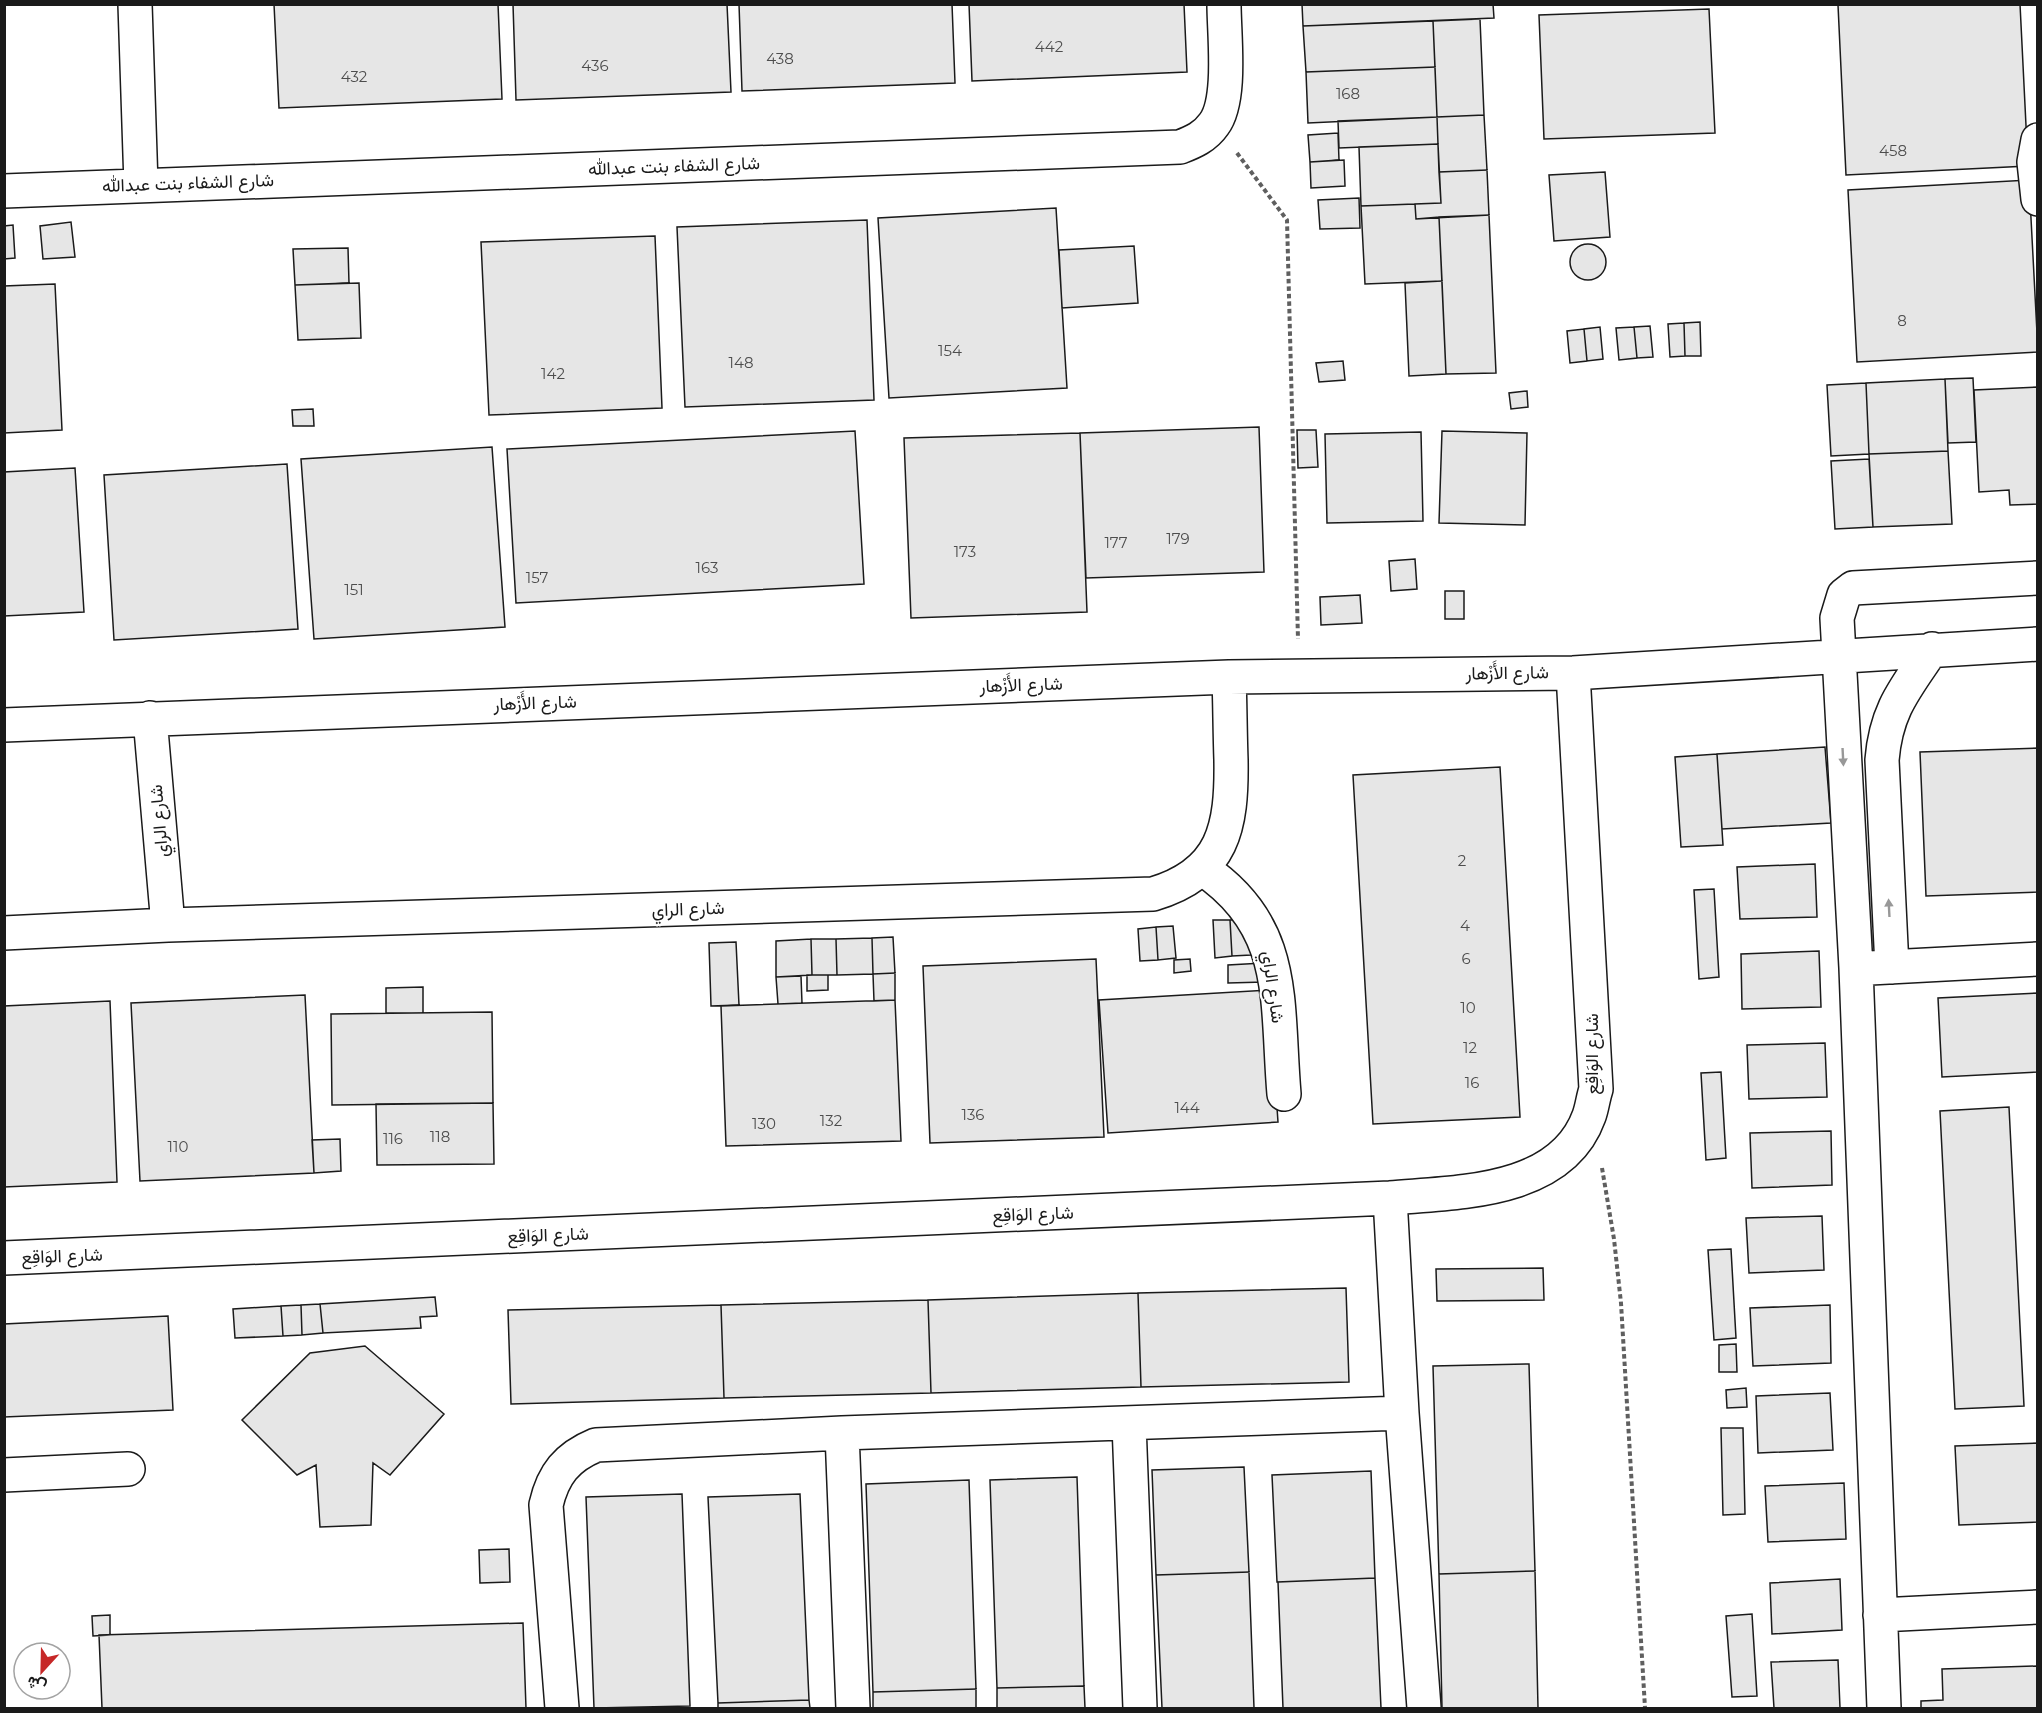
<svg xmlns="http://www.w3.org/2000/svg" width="2042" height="1713" font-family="Montserrat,Vazirmatn,sans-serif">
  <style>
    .building { fill: #e6e6e6; stroke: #1a1a1a; stroke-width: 1.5 }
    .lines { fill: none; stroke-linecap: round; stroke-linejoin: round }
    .minor-casing { stroke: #1a1a1a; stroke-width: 36 }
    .path { stroke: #5f5f5f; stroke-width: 4; stroke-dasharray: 4.5 3; stroke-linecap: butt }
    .minor { stroke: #fff; stroke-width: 33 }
    .oneway { fill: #989898 }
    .labels { text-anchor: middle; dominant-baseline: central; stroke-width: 4.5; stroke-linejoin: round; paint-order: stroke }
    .number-label { font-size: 15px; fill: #4d4d4d }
    .street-label { font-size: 18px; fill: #1a1a1a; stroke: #fff }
  </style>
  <rect width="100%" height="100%" fill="#fff"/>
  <path class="building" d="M274 4H498L502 99 279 108Z
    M513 4H727L731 92 516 100Z
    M739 4H952L955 83 742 91Z
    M969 4H1184L1187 72 972 81Z
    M1302 4H1493L1494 18 1303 26Z
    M2020 4 2028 166 1846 175 1838 5Z
    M1709 9 1715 133 1544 139 1539 15Z
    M1480 19 1484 115 1437 117 1433 21Z
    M1433 21 1435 67 1306 72 1303 26Z
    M1435 67 1437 117 1308 123 1306 72Z
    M1484 115 1487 170 1439 172 1437 117Z
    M1437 117 1438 144 1339 148 1338 121Z
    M1338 133 1339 160 1310 162 1308 135Z
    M1438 144 1441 203 1361 206 1359 147Z
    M1344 160 1345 186 1311 188 1310 162Z
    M1487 170 1489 215 1416 219 1415 204 1441 203 1439 172Z
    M1605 172 1610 237 1554 241 1549 175Z
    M2029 180 2038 352 1857 362 1848 190Z
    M1359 198 1360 228 1320 229 1318 200Z
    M1415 204 1416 219 1439 217 1442 281 1365 284 1361 206Z
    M1056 208 1067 388 889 398 878 218Z
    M1489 215 1496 373 1446 374 1439 217Z
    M867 220 874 400 685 407 677 227Z
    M71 222 75 257 43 259 40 226Z
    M13 225 15 258 4 259V226Z
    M655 236 662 408 489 415 481 242Z
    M1570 262a18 18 0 1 1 36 0a18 18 0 1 1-36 0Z
    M1134 246 1138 303 1062 308 1059 250Z
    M348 248 349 283 295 285 293 249Z
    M1442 281 1446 374 1409 376 1405 283Z
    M359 283 361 338 298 340 295 285Z
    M55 284 62 430 4 433V286Z
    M1700 322 1701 356H1685L1684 323Z
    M1684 323 1685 356 1670 357 1668 324Z
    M1650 326 1653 357 1637 358 1634 327Z
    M1600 327 1603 359 1587 361 1584 329Z
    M1634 327 1637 358 1619 360 1616 328Z
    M1584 329 1587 361 1570 363 1567 331Z
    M1343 361 1345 380 1319 382 1316 363Z
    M1973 378 1976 442 1948 443 1945 379Z
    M1945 379 1948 451 1869 454 1866 383Z
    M1866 383 1869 454 1831 456 1827 385Z
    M2038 387V504L2010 505 2009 490 1979 492 1974 390Z
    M1527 391 1528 407 1511 409 1509 393Z
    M313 409 314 426H293L292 410Z
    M1259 427 1264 572 1086 578 1080 433Z
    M1297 430H1316L1318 467 1298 468Z
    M855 431 864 584 516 603 507 449Z
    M1442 431 1527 433 1525 525 1439 523Z
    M1421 432 1423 521 1327 523 1325 434Z
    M1080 433 1087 612 911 618 904 438Z
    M492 447 505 627 314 639 301 459Z
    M1948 451 1952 524 1873 527 1869 454Z
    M1869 459 1873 527 1835 529 1831 461Z
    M287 464 298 629 114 640 104 475Z
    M75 468 84 612 4 616V472Z
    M1415 559 1417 589 1391 591 1389 561Z
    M1445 591H1464V619H1445Z
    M1360 595 1362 623 1321 625 1320 597Z
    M1825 747 1831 823 1722 829 1717 754Z
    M2038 748V892L1926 896 1920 752Z
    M1717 754 1723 845 1681 847 1675 757Z
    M1500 767 1520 1117 1373 1124 1353 775Z
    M1815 864 1817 917 1740 919 1737 867Z
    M1714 889 1719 977 1699 979 1694 890Z
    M1249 919 1251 955 1232 956 1230 920Z
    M1213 920H1230L1232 956 1215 958Z
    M1173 926 1176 958 1158 960 1156 927Z
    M1156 927 1158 960 1140 961 1138 929Z
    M893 937 895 973 873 974 872 938Z
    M872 938 873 974 837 975 836 939Z
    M811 939 812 975 776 977V941Z
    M811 939H836L837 975H812Z
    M736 942 739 1005 711 1006 709 943Z
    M1819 951 1821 1007 1742 1009 1741 954Z
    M1096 959 1104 1137 930 1143 923 966Z
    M1190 959 1191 971 1174 973V960Z
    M1263 963 1264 982 1228 983V965Z
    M895 973V1000L874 1001 873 974Z
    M807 975H828V990L807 991Z
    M801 976 802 1003 778 1004 776 977Z
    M423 987V1013H386V988Z
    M1269 990 1278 1122 1108 1133 1099 1000Z
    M2038 993V1072L1942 1077 1938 998Z
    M305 995 314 1173 140 1181 131 1003Z
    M895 1000 901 1141 726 1146 721 1006Z
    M110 1001 117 1182 4 1187V1006Z
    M492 1012 493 1103 332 1105 331 1014Z
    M1825 1043 1827 1097 1749 1099 1747 1045Z
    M1721 1072 1726 1158 1706 1160 1701 1073Z
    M493 1103 494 1164 377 1165 376 1104Z
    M2009 1107 2024 1406 1955 1409 1940 1111Z
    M1831 1131 1832 1185 1752 1188 1750 1133Z
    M340 1139 341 1171 314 1173 312 1140Z
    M1822 1216 1824 1270 1749 1273 1746 1218Z
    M1731 1249 1736 1338 1714 1340 1708 1250Z
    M1543 1268 1544 1300 1437 1301 1436 1269Z
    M1346 1288 1349 1382 1141 1387 1138 1293Z
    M1138 1293 1141 1387 931 1393 928 1300Z
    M435 1297 437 1316 420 1317 421 1328 323 1333 320 1304Z
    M928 1300 931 1393 724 1398 721 1305Z
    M320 1304 323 1333 302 1335 301 1305Z
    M301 1305 302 1335 283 1336 281 1306Z
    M721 1305 724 1398 511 1404 508 1310Z
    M1830 1305 1831 1363 1753 1366 1750 1308Z
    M281 1306 283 1336 235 1338 233 1309Z
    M168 1316 173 1410 4 1417V1324Z
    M1736 1344 1737 1372H1719V1345Z
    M365 1346 444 1414 390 1475 373 1463 371 1525 320 1527 316 1465 297 1475 242 1420 310 1353Z
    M1529 1364 1535 1571 1439 1574 1433 1366Z
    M1746 1388 1747 1407 1727 1408 1726 1390Z
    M1830 1393 1833 1450 1758 1453 1756 1396Z
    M1721 1428H1743L1745 1514 1723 1515Z
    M2038 1443V1522L1959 1525 1955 1446Z
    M1244 1467 1249 1572 1156 1575 1152 1470Z
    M1371 1471 1375 1578 1277 1582 1272 1475Z
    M1077 1477 1084 1686 997 1688 990 1480Z
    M969 1480 976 1689 873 1692 866 1484Z
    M1844 1483 1846 1539 1768 1542 1765 1486Z
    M682 1494 690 1706 594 1708 586 1497Z
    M800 1494 809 1700 718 1703 708 1497Z
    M509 1549 510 1582 480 1583 479 1550Z
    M1535 1571 1538 1708H1442L1439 1574Z
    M1249 1572 1254 1708H1162L1156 1575Z
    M1375 1578 1381 1708H1283L1278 1582Z
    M1840 1579 1842 1630 1772 1634 1770 1583Z
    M1752 1614 1757 1696 1732 1697 1726 1616Z
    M110 1615V1635L93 1636 92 1616Z
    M523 1623 526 1708H102L99 1635Z
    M1838 1660 1840 1708H1774L1771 1662Z
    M2037 1666 2038 1708H1921V1701L1943 1700 1942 1669Z
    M1084 1686 1085 1708H997V1688Z
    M976 1689V1708H873V1692Z
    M809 1700 810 1708H718V1703Z"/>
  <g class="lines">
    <defs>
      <path id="minor" d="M135 4 141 185
        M2038 140 2034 162 2038 199
        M4 191 1180 147C1193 142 1205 137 1214 124 1232 100 1224 35 1224 4
        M150 718 168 925
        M4 725 1229 677 1573 673 2038 644
        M1203 869C1289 927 1276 1001 1284 1094
        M4 933 168 925 1153 894C1224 873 1232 827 1231 760 1230 733 1230 705 1229 677
        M1892 967 1882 760C1886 710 1905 689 1932 649
        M1870 968 2038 959
        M1390 1198 1402 1413 1424 1708
        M4 1258 1390 1198C1457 1192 1561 1194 1589 1116 1592 1108 1593 1098 1596 1089L1573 673
        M1129 1424 1140 1708
        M842 1433 853 1708
        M4 1475 128 1469
        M1880 1615 2038 1607
        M562 1708 546 1505C553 1474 567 1457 596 1445L842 1433 1402 1413
        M1884 1708 1856 968 1837 618 1844 595 1853 588 2038 578"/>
    </defs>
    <use href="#minor" class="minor-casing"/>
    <path class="path" d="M1237 153 1287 220 1298 639
      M1602 1168 1614 1239 1621 1303 1645 1708"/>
    <use href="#minor" class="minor"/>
  </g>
  <defs><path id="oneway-solid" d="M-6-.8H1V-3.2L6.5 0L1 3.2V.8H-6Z" transform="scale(1.5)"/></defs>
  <g class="oneway">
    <use href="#oneway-solid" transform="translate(1843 757) rotate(87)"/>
    <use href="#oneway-solid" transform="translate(1889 908) rotate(-93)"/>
  </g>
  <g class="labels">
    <g class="number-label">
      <text x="1049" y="46">442</text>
      <text x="780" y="58">438</text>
      <text x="595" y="65">436</text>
      <text x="354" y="76">432</text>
      <text x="1348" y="93">168</text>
      <text x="1893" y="150">458</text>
      <text x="1902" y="320">8</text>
      <text x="950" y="350">154</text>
      <text x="741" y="362">148</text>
      <text x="553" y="373">142</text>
      <text x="1178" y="538">179</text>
      <text x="1116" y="542">177</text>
      <text x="965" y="551">173</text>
      <text x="707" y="567">163</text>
      <text x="537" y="577">157</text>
      <text x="354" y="589">151</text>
      <text x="1462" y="860">2</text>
      <text x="1465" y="925">4</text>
      <text x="1466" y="958">6</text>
      <text x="1468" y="1007">10</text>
      <text x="1470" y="1047">12</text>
      <text x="1472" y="1082">16</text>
      <text x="1187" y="1107">144</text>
      <text x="973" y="1114">136</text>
      <text x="831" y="1120">132</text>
      <text x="764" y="1123">130</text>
      <text x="440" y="1136">118</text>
      <text x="393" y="1138">116</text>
      <text x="178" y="1146">110</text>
    </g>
    <g class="street-label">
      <text transform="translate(674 166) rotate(-2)">شارع الشفاء بنت عبدالله</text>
      <text transform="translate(188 183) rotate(-2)">شارع الشفاء بنت عبدالله</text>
      <text transform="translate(1507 673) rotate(-1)">شارع الأَزْهار</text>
      <text transform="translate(1021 685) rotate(-2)">شارع الأَزْهار</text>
      <text transform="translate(535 703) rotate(-2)">شارع الأَزْهار</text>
      <text transform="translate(159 821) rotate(-95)">شارع الراي</text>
      <text transform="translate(688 909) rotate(-2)">شارع الراي</text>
      <text transform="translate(1273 987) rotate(82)">شارع الراي</text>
      <text transform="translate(1592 1054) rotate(-90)">شارع الوَاقِع</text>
      <text transform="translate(1033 1214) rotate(-2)">شارع الوَاقِع</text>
      <text transform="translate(548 1235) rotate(-2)">شارع الوَاقِع</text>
      <text transform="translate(62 1256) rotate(-2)">شارع الوَاقِع</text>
    </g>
  </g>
  <rect width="2042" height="1713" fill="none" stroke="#1a1a1a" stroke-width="12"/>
  <g transform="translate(42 1671) rotate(202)"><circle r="28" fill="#ffffff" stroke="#a3a3a3" stroke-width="1.5"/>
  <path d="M0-4.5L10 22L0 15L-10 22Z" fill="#c62828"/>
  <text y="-9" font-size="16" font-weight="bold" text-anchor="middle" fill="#1a1a1a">ش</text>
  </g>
</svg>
